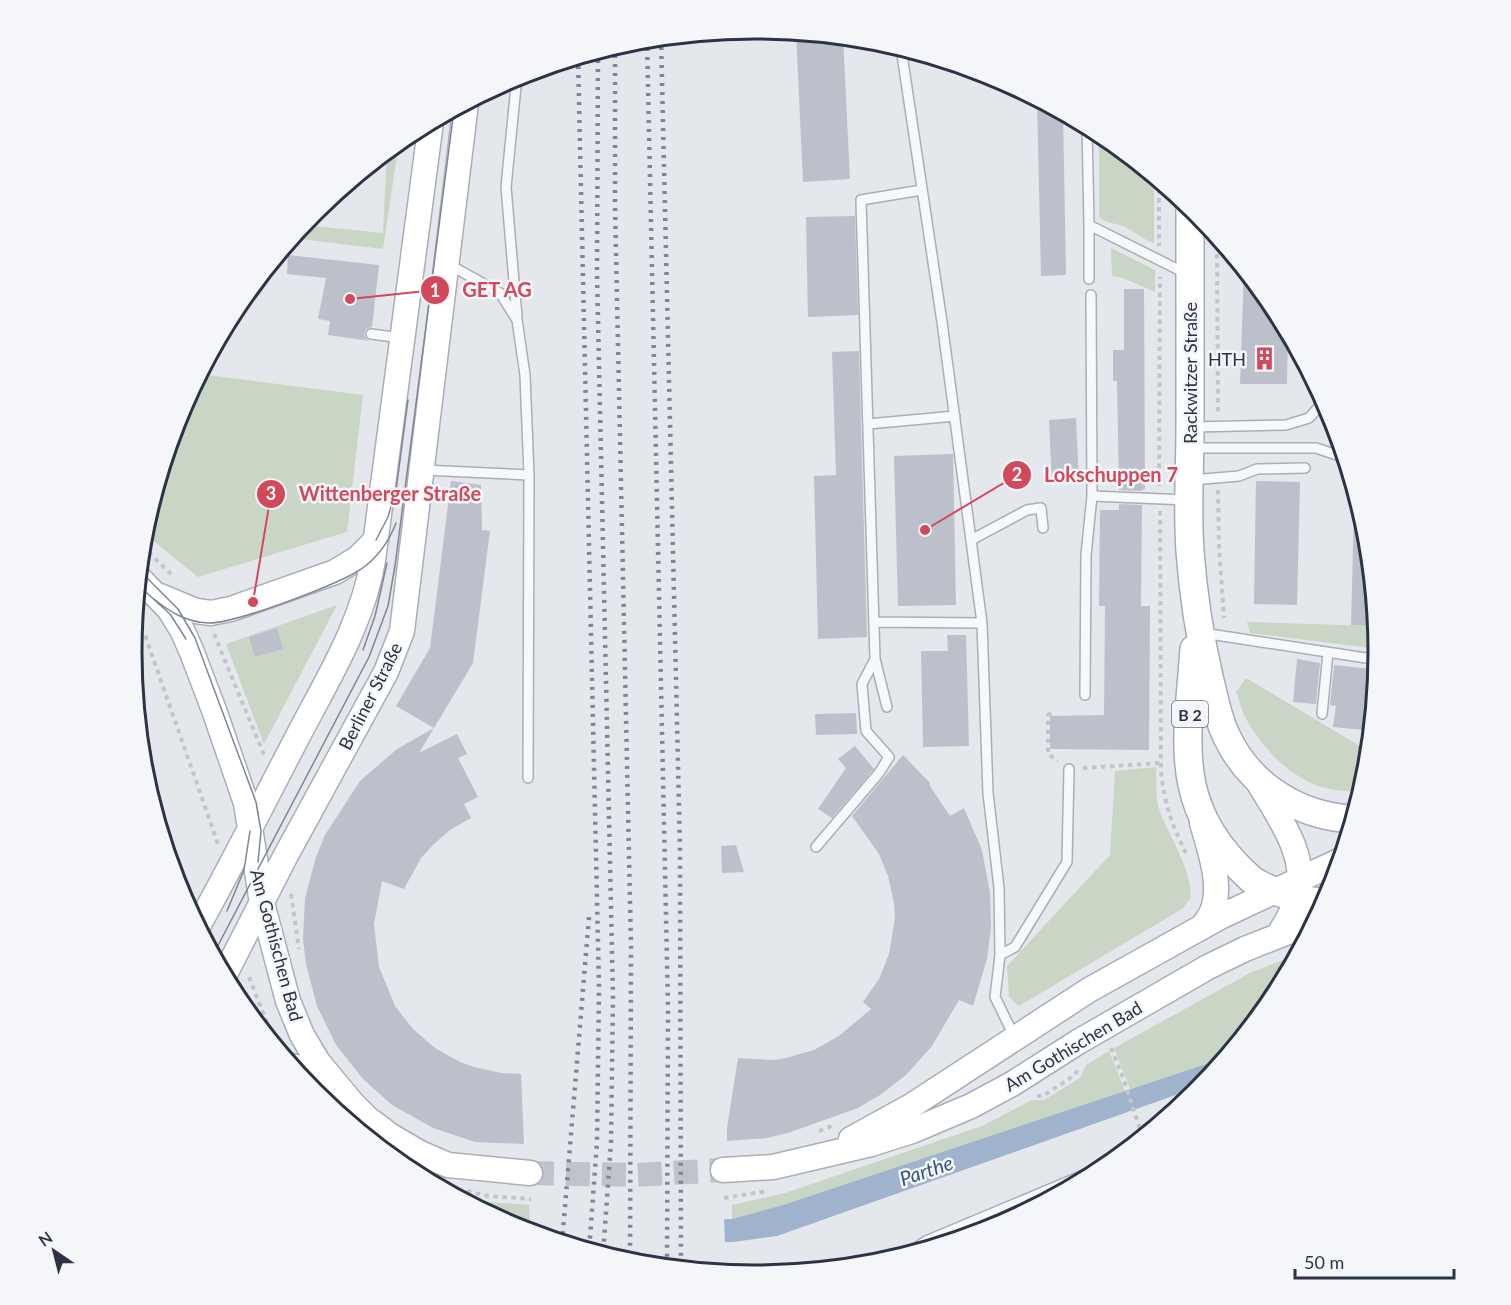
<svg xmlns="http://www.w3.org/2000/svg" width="1511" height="1305" font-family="Lato,sans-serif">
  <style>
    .green { fill: #c9d6c5 }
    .water { fill: #9fb4cc }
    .pier { fill: #e4e7ec }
    .building { fill: #bbc0ca }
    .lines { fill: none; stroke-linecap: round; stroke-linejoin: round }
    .secondary-tunnel { stroke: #bfc3cb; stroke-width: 24; stroke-dasharray: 24 12; stroke-linecap: butt }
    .service-casing { stroke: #a9aeb7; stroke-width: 12 }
    .secondary-casing { stroke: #a9aeb7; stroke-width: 27 }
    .primary-casing { stroke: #a3abb8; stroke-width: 30 }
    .path { stroke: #c2c5cb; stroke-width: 4; stroke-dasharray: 4.5 4.5; stroke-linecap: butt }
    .service { stroke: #f7f8fa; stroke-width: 9 }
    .secondary { stroke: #fff; stroke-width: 24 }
    .primary { stroke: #fff; stroke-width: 27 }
    .tram { stroke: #7d8696; stroke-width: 1.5 }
    .rail { stroke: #7d8696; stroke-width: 4.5; stroke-dasharray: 3 6; stroke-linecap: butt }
    .labels { text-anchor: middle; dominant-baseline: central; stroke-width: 5; stroke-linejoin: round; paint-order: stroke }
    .shield { fill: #f4f6f9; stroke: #676e7b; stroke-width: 1.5 }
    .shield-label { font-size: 16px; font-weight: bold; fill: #2b3445 }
    .poi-label { font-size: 18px; fill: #2b3445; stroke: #f4f6f9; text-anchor: end }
    .street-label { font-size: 18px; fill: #2b3445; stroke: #f4f6f9 }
    .water-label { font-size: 20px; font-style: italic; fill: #34527a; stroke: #f4f6f9 }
    .rim { fill: none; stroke: #2b3445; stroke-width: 3 }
    .leader { fill: none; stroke: #d1495b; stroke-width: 2 }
    .callout-dot { fill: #d1495b; stroke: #f4f6f9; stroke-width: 2 }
    .mark-label { font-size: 18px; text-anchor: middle; font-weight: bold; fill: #fff }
    .callout-label { font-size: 20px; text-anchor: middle; font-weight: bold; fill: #d1495b; stroke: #f4f6f9; stroke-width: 5; stroke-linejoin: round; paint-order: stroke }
  </style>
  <rect width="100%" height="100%" fill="#e4e7ec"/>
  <path class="green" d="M1099 132 1154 176V243C1143 240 1134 231 1123 226 1115 223 1105 223 1099 217Z
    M399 142 383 249 292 238 303 225 383 233 387 152Z
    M1111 248 1155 270V292L1123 278 1112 276Z
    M200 374 363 395 347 532 198 577 150 538 151 506 179 413Z
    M337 605 264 744 226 644Z
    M1247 622 1377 626 1379 649 1250 633Z
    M1246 678 1370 752 1367 775 1362 792C1351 791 1340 791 1329 789 1295 782 1264 751 1248 722 1242 713 1240 702 1236 692Z
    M1156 767C1157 780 1155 796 1159 809 1169 838 1191 866 1191 898L1182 909 1019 1006 1009 997 1007 966 1110 855 1115 771Z
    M1298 954 1274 999 1227 1057 1130 1089 1114 1048 1250 973Z
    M1109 1051 1125 1091 783 1205 732 1219V1205L785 1193 982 1126 1032 1100H1044L1080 1078 1086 1065Z
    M452 1194 487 1202 529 1205 530 1224 513 1227Z"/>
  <path class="water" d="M1227 1057 1204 1085 777 1236 733 1242 564 1243 513 1227 530 1224 732 1219 783 1205Z"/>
  <path class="pier" d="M724 1216 725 1245 574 1246 529 1233 530 1221Z"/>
  <path class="building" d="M796 32 843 37 850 179 803 182Z
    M1037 99 1063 112 1066 275 1041 276Z
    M855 216 858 315 808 317 806 217Z
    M288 255 379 265 372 327 366 329 364 334 366 339 370 341 328 335 330 321 318 319 326 278 287 274Z
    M1244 268 1275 306 1288 330 1287 384H1240Z
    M1124 289H1144L1145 489 1142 490V491L1119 490 1117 381H1113V350H1124Z
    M859 351 867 637 818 639 814 476 836 475 832 352Z
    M1076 418 1079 483 1052 484 1049 420Z
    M953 454 956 605 898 606 894 456Z
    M451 481 481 485 482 530 490 531 473 663 434 728 396 706 430 648Z
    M1256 481 1300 482 1297 605 1254 604Z
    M1119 504 1142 505 1141 606H1150L1149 750 1050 749V716L1104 715 1105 606H1099L1100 510H1119Z
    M1354 506H1360L1368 531 1377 626 1351 625Z
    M277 628 283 649 255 657 249 637Z
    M947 635H966L969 746 923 747 921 651H948Z
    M1297 659 1320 663 1316 704 1293 702Z
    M1334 665 1371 669 1364 730 1333 727 1336 706 1330 705Z
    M856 713 857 734 816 735 815 714Z
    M434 728 419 753 457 734 467 754 458 758 478 797 464 804 471 818 450 830 435 843 421 858 404 889 382 881 374 924 379 967 395 1006 413 1029 435 1048 460 1062 474 1067 501 1073 521 1074 524 1144 475 1142 433 1128 392 1105 363 1079 336 1045 317 1006 306 964 303 939 305 898 316 857 325 835 360 781 397 749Z
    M855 746 874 769 832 818 818 809 846 768 838 759Z
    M903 755 930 783V786L950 816 964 808 982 850 990 893 991 927 987 959 973 1006 959 1000 932 1046 906 1075 880 1095 858 1108 788 1133 767 1138 727 1141V1128L738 1058 772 1060 786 1058 814 1050 839 1036 871 1009 863 1002 879 979 889 954 895 918 894 903 888 876 879 854 852 816Z
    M736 845 744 872 722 873 721 846Z"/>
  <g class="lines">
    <path class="secondary-tunnel" d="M530 1173 636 1175 723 1170"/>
    <defs>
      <path id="service" d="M901 48 942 322 982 623 988 793 999 888 1000 955 995 997 1014 1036
        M1087 125 1089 225 1185 273
        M1089 225V279
        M448 264 500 293 517 320 525 375 529 475 528 778
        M1091 295 1092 496
        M517 317 506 187 517 76
        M371 334 401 338
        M868 424 955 416
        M1193 427 1286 425 1309 418 1325 400
        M1194 448H1316L1346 458
        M423 470 529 475
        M1192 480 1239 476 1257 469 1305 468
        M971 540 1027 510 1041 508 1043 528
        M874 622 982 623
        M1203 633 1379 660
        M1085 695 1086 555 1092 496 1187 500
        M887 707 875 659 861 200 922 190
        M1322 714 1328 653
        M816 847 879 773 889 757 866 731 862 684 875 659
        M1000 955 1015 947 1067 862 1069 769
        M382 1150 391 1136
        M904 1256 926 1241 1112 1163"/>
      <path id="secondary" d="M139 578 169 609 182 630 191 650 214 710 246 803 262 903 288 1001 302 1035 318 1062 352 1103 367 1118 391 1136 420 1153 448 1165 530 1173
        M160 596 196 611 211 613 231 609 335 572 358 558 376 540
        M1257 780C1277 815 1310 856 1297 899 1293 912 1285 924 1278 936
        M198 926C233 863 265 799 298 736 327 680 363 623 373 560L431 122
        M1202 927C1207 921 1212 914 1214 906 1221 880 1209 848 1202 823
        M224 976 285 857 386 672 402 631 466 103
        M291 1066 315 1071 329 1077
        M851 1139 911 1106 1089 990 1220 917 1341 860
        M723 1170 773 1167 871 1144 912 1131 971 1106 1012 1084 1078 1042 1208 967 1245 949 1316 921"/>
      <path id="primary" d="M1190 206C1190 280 1190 354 1190 428 1190 469 1187 510 1190 551 1193 594 1200 638 1210 681 1215 700 1218 720 1227 737 1250 786 1300 817 1354 819
        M1194 649C1187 746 1171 807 1252 880 1273 893 1301 900 1326 903"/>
    </defs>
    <use href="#service" class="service-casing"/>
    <use href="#secondary" class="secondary-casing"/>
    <use href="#primary" class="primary-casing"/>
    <path class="path" d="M489 100 490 90
      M1159 180V246
      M1217 236 1218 414
      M1159 486 1160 277
      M1218 490 1219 547 1224 618
      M1160 511 1161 772C1165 805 1171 823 1186 853
      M142 546 174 577
      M135 621 145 635 218 844
      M214 634 264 755
      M1051 713 1048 715V754L1058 761
      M1083 768 1160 763
      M291 894 299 949
      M249 977 277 1049
      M1111 1048 1123 1078 1143 1138
      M1037 1096H1043L1075 1075 1078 1068
      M819 1131 834 1125
      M467 1191 488 1196 531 1199
      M724 1198 768 1191"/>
    <use href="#service" class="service"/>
    <use href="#secondary" class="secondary"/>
    <use href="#primary" class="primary"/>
    <path class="tram" d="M395 498 408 400
      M376 540 388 517 396 489
      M140 571 178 609 195 638 256 802 261 831 258 862
      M138 585 170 614 186 639
      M154 599C170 612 186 622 208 623 233 624 344 583 364 567 380 555 389 541 396 523
      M363 650 375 616 387 563
      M227 911 244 870 250 831
      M213 955 369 657 388 606 395 566 454 110"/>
    <path class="rail" d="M661 38 680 850 681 1269
      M647 39 668 1008 667 1268
      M615 46V205L631 948 630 1263
      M598 51 597 274 613 997 611 1142 603 1255
      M578 57 599 988 597 1142 589 1251
      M562 1243 589 917"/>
  </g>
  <defs>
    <symbol id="building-bare" viewBox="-9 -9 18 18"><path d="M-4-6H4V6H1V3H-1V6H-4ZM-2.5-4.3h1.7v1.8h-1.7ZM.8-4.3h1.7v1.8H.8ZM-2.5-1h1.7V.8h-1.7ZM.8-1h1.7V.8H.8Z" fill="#d1495b" stroke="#f4f6f9" stroke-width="2.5" paint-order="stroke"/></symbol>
  </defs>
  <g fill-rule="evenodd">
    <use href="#building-bare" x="1248" y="342" width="33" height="33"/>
  </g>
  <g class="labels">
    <rect class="shield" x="1172" y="701" width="36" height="26" rx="4.5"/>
    <g class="shield-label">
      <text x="1190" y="714">B 2</text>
    </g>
    <g class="poi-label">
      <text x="1246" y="359">HTH</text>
    </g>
    <g class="street-label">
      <text transform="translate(1190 373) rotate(-90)">Rackwitzer Straße</text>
      <text transform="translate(370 696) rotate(-63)">Berliner Straße</text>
      <text transform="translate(277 945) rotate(75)">Am Gothischen Bad</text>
      <text transform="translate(1073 1046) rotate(-31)">Am Gothischen Bad</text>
    </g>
    <g class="water-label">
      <text transform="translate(926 1170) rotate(-19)">Parthe</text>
    </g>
  </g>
  <path d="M0 0H1511V1305H0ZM142 652a613 613 0 1 1 1226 0a613 613 0 1 1-1226 0Z" fill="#f4f6f9" fill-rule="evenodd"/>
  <path class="rim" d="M142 652a613 613 0 1 1 1226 0a613 613 0 1 1-1226 0Z"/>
  <path class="leader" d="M350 299L435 290M925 530L1017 475M253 602L271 494"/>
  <g class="callout-dot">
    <circle cx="350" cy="299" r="6"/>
    <circle cx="925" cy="530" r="6"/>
    <circle cx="253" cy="602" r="6"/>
    <circle cx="435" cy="290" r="15"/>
    <circle cx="1017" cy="475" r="15"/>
    <circle cx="271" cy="494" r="15"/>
  </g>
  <g class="mark-label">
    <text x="435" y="297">1</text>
    <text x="1017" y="481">2</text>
    <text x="271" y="500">3</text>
  </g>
  <g class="callout-label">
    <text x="497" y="297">GET AG</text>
    <text x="1111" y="482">Lokschuppen 7</text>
    <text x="390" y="501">Wittenberger Straße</text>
  </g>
  <g transform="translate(54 1251) rotate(325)" stroke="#f4f6f9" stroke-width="4.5" paint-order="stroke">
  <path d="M0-4.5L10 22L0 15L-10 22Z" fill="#2b3445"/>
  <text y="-9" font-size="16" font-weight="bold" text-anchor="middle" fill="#2b3445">N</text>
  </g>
  <path d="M1295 1269v9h159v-9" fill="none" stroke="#2b3445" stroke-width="3"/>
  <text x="1304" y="1269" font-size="18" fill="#2b3445" stroke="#f4f6f9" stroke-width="4.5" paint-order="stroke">50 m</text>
</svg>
